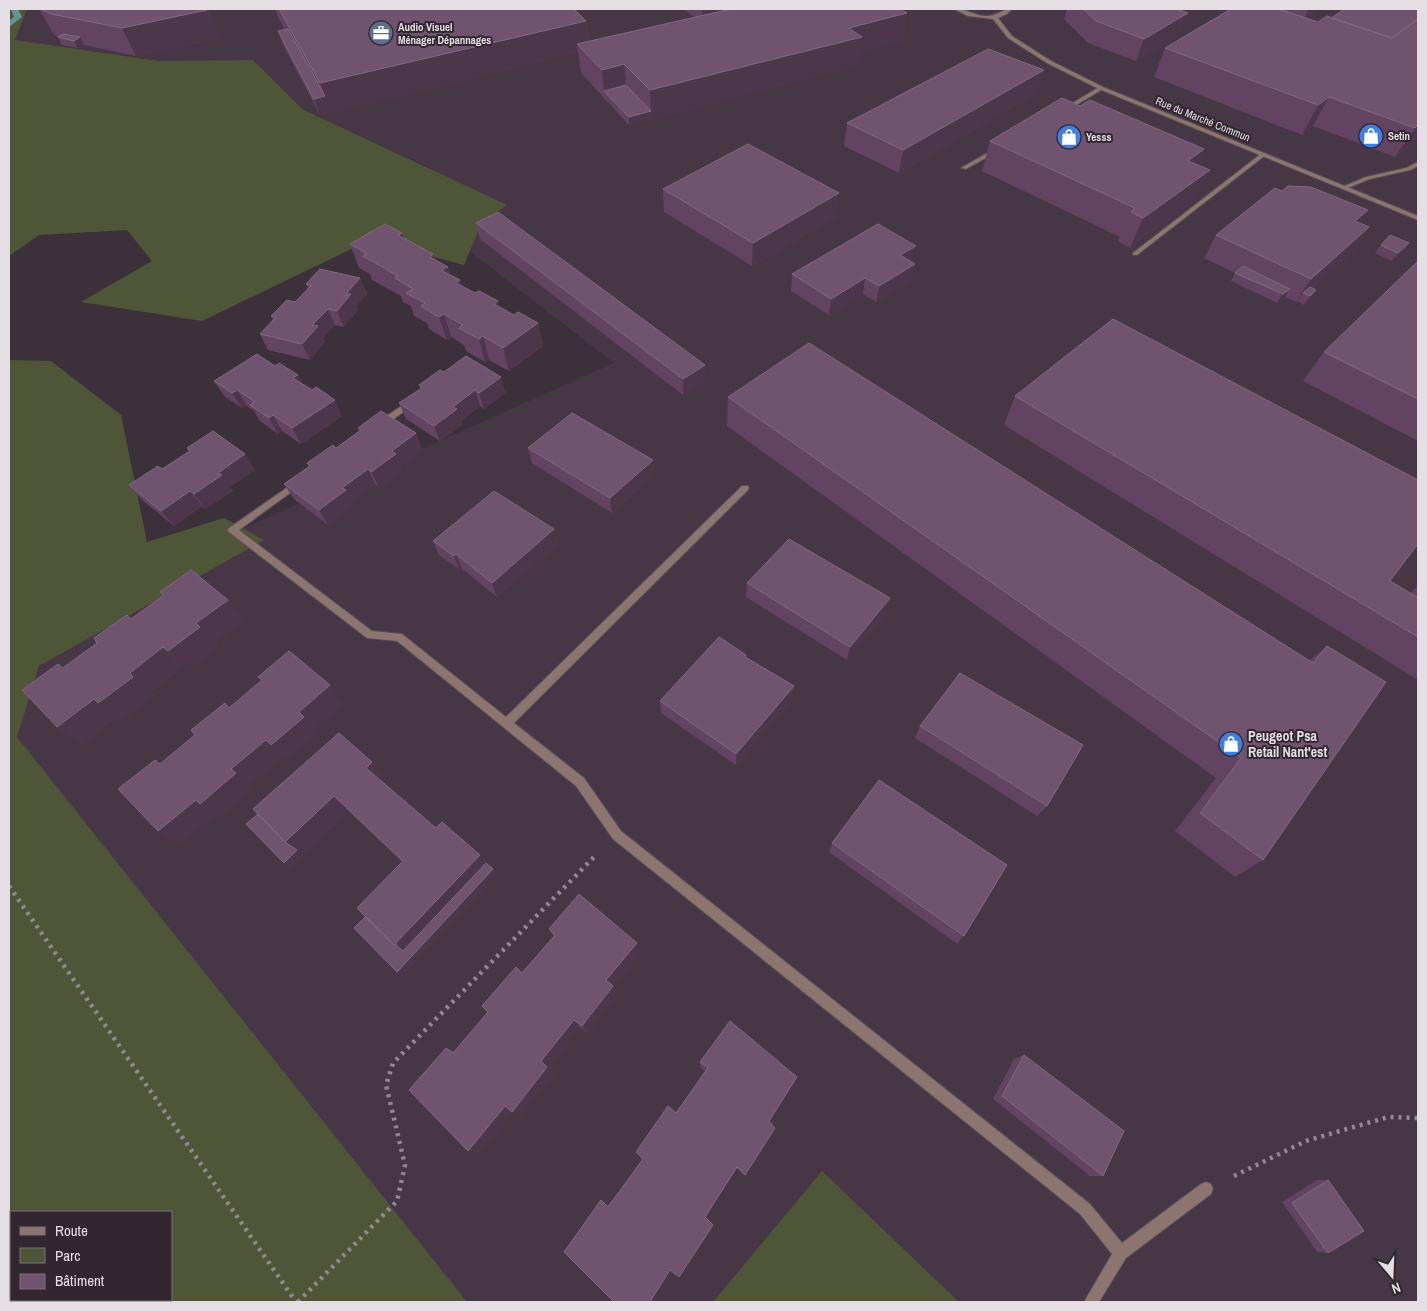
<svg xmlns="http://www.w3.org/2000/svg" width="1427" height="1311" font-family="'Archivo Narrow',sans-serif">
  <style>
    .built { fill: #473746; fill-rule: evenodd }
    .green { fill: #4f5638; fill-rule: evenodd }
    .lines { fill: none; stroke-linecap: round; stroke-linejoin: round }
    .stream { fill: #669297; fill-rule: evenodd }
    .lane-casing { stroke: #574d56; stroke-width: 2 }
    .street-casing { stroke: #574d56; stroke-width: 2 }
    .path { stroke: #928992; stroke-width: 4.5; stroke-dasharray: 3 5; stroke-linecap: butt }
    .lane { fill: #8b756e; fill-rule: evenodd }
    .street { fill: #8b756e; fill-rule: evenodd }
    .wall { fill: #624361 }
    .shaded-wall { fill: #4d354c }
    .building { fill: #70536f; stroke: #826982 }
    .labels { text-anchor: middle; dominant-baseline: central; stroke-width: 4; stroke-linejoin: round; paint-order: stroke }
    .far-poi-label { font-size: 11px; font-weight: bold; fill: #e5dee5; stroke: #322731; text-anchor: start }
    .far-street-label { font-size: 11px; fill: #e5dee5; stroke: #322731 }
    .poi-label { font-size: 14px; font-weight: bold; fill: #e5dee5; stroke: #322731; text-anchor: start }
  </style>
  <rect width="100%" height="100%" fill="#3c313b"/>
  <path class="built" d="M27 9H1418V1302H9V651L159 566 614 363 401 198 432 169 302 109 159 61 15 40ZM11 1212H171V1300H11Z"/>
  <path class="green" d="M9 9H27L15 40 159 61 253 60 302 109 507 205 482 222 464 265 370 240 202 321 81 302 152 261 127 230 39 235 9 256Z
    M9 360 51 361 121 415 147 542 224 518 264 540 39 666 17 737 467 1302H9ZM11 1212H171V1300H11Z
    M822 1171 959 1302H713Z"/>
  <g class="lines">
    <path class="stream" d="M11 9H18L22 17 9 27V21L14 17Z"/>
    <defs>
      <path id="lane" d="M1101 86 1104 88 1103 89 1066 111 1061 110Z
        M998 147 1001 149 1000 150 966 169 961 168Z
        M1262 153 1267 154 1137 255H1133V253Z
        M1418 162V166L1410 170 1370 179 1345 189 1342 187 1366 177 1406 168Z"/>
      <path id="street" d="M954 9C965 8 975 16 986 16 997 16 1003 9 1012 9L1007 14 998 18 1012 36 1051 61 1103 87 1418 216V220L1099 89 1047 63 1008 38 993 19 968 16Z
        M412 399 416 402 415 404 382 427H376V423Z
        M298 480 301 481 302 483 301 485 239 530 372 631 402 634 506 717 742 486H748L749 488 748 490 514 723 584 778 621 831 1090 1204 1122 1243 1201 1184 1206 1182 1211 1184 1213 1189 1211 1194 1126 1258 1099 1302H1084L1112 1254 1080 1214 613 839 576 786 397 641 367 638 229 532 227 530 229 528Z"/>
    </defs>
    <use href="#lane" class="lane-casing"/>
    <use href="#street" class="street-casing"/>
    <path class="path" d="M9 886 296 1302
      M1234 1176 1306 1141 1388 1117 1418 1118
      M298 1302 397 1201 405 1165 386 1085 393 1063 595 856"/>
    <use href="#lane" class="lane"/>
    <use href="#street" class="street"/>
  </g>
  <path class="wall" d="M39 9H207L220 38 136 56 84 45 78 48 62 45 58 37 54 35Z
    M275 9H574L586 21 589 42 694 17 684 9H900L907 13 902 41 860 52 858 65 629 125 581 73 578 52 320 115 284 47 278 31 285 30 279 19Z
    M1067 9H1183L1179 35 1136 61 1088 43 1064 19Z
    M1231 9H1317L1306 18 1318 22 1331 18 1418 9V138L1395 157 1313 126 1302 135 1154 77 1165 48Z
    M1044 70 1037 93 899 173 844 146 847 123Z
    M990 141 1196 165 1195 200 1130 248 1118 241 1120 237 982 171Z
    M663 189 836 217 752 266 664 212Z
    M476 223 705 381 683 395 480 239Z
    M1359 223 1369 227 1353 251 1312 288 1316 290 1311 298 1304 305 1297 301 1298 300 1296 302 1285 297 1277 303 1231 281 1235 273 1204 258 1216 235Z
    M402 233 404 239 435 259 450 275 460 280 462 286 514 315 538 323 543 346 509 371 489 360 485 362 466 351 464 345 451 337 447 340 429 329 427 323 414 316 411 306 403 302 401 296 372 280 370 274 359 268 350 244Z
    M1381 245 1403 252 1392 261 1375 253Z
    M1418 261V441L1303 381 1324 352Z
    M912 262 911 280 876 302 863 294 829 315 791 291 792 274Z
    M360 278 367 294 356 306 358 310 344 327 335 325 323 338 325 342 310 360 268 350 260 334 273 320 271 316 295 302 308 288 306 284Z
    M275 366 298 375 302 384 342 416 301 444 282 431 278 434 260 421 254 411 247 406 242 408 224 396 214 381Z
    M444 372 501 377 505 393 484 409 480 406 461 421 462 425 440 441 406 419 399 403 420 389 419 385Z
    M1015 396 1390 581 1410 593 1418 586V680L1004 425Z
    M728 397 1310 660 1327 646 1263 860 1235 877 1175 831 1216 778 727 426Z
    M358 428 416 433 422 449 401 465 403 469 379 487 375 484 352 502 354 505 328 525 294 499 284 484 309 467 307 463 336 448 359 431Z
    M187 448 255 470 230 487 233 491 205 509 202 506 174 526 142 500 129 485 162 469 189 451Z
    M528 448 653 460 654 475 612 513 532 463Z
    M554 529 557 544 497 597 462 569 460 570 439 555 433 541Z
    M747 583 886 612 847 660 746 597Z
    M160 592 228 600 244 620 214 642 218 646 187 670 183 666 151 691 154 695 121 720 116 717 82 744 57 727 63 668 164 595Z
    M746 655V657L794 686 792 699 736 765 661 713 660 701Z
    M920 726 1047 806 1037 816 915 738Z
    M385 778 382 781 436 828 480 855 486 863 493 869 496 874 402 975 397 972 365 917 402 862 349 811 290 867 246 824Z
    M832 843 964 936 957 944 829 852Z
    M549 929 640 953 613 986 617 995 588 1033 580 1027 549 1067 555 1072 521 1115 513 1112 479 1152 468 1151 446 1048 454 1052 554 937Z
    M1024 1055 1103 1176H1090L993 1099 1014 1059Z
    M700 1062 769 1121 745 1175H744L737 1168 706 1216 713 1223 679 1277 607 1199 611 1203 643 1159 705 1071 700 1067Z
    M1317 1180H1328V1253L1317 1252 1282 1202Z"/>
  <path class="shaded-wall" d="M702 9H772L703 25Z
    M1174 9H1183L1180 18 1188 13 1179 35 1136 61 1144 39Z
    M1309 9H1317L1302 21Z
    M207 10 220 38 136 56 122 28Z
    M907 13 902 41 860 52 858 65 629 125V117L651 111 650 90 849 28Z
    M586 21 589 50 577 44 578 52 320 115 314 99 325 96 320 83Z
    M80 37 84 45 78 48 74 41Z
    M624 64 627 93 604 91 602 70Z
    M1044 70 1037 93 899 173 903 150Z
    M1329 97 1313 126 1302 135 1318 105Z
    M1418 125V138L1395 157 1415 128Z
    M1204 149 1190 179 1188 161Z
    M1210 170 1195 200 1130 248 1143 218Z
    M839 193 836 217 752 266 753 243Z
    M1368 210 1352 233 1355 221Z
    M1369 227 1353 251 1305 294 1303 293 1296 302 1311 279Z
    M402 233 410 257 398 235Z
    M1409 243 1403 252 1392 261 1398 253Z
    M916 246 912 262 900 255Z
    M915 264 911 280 876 302 879 286Z
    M448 267 455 290 441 270Z
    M360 278 367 294 356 306 358 310 344 327 337 311 346 294Z
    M865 278 863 294 829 315 831 299Z
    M460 280 467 304 456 283Z
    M1290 289 1285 297 1277 303 1283 294Z
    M1316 290 1311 298 1304 305 1310 296Z
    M498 301 504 325 494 304Z
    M328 309 335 325 323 338 325 342 310 360 302 344 312 325Z
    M444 314 451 337 447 340 439 317Z
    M538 323 543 346 509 371 503 348Z
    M483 336 489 360 485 362 479 339Z
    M705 365V381L683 395V379Z
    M298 375 306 391 293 378Z
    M501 377 505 393 484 409 479 393Z
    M237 390 247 406 242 408 232 393Z
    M475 390 480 406 461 421 462 425 440 441 434 426 453 407Z
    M335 400 342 416 301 444 292 428Z
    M273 415 282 431 278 434 269 418Z
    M416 433 422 449 401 465 403 469 379 487 371 472 392 451Z
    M245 454 255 470 230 487 233 491 205 509 194 494 218 473Z
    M653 460 654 475 612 513 610 498Z
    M368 469 375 484 352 502 354 505 328 525 319 510 342 488Z
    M190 491 202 506 174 526 161 511Z
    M554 529 557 544 497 597 492 583Z
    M456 554 462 569 460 570 454 556Z
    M890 598 886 612 847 660 850 647Z
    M228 600 244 620 214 642 218 646 187 670 168 651 196 623Z
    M163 647 183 666 151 691 154 695 121 720 116 717 82 744 57 727Z
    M330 685 344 703 315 729 319 734 287 761 283 757 250 785 254 789 220 819 215 815 181 845 158 831Z
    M794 686 792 699 736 765V754Z
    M372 762 385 778 380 784 366 768Z
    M334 796 349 811 290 867 284 863 285 842Z
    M480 855 489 868 408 955 394 945Z
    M493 869 496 874 402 975 397 972Z
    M637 943 640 953 613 986 617 995 588 1033 582 1026 606 980Z
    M574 1020 580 1027 549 1067 555 1072 521 1115 513 1112 479 1152 468 1151Z
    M607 1199 613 1206 608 1207 601 1200Z
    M705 1215 713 1223V1225L705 1217Z"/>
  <path class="building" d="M41 9H207V10L122 28 51 14Z
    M279 9H574L586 21 320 83Z
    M731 9H900L907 13 849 28 862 37 650 90 624 64 602 70 577 44Z
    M1083 9H1177L1188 13 1144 39 1096 21Z
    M1231 9H1279L1318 22 1327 16 1392 38 1418 19V125L1415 128 1329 97 1318 105 1165 48Z
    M1345 9H1418V19L1392 38 1331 18Z
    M288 29 325 96 314 99 278 31Z
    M63 34 80 37 74 41 58 37Z
    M988 49 1044 70 903 150 847 123Z
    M626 85 651 111 629 117 604 91Z
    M1062 98 1080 106 1090 100 1204 149 1188 161 1210 170 1143 218 1131 212 1135 208 990 141Z
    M748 144 839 193 753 243 663 189Z
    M1288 186 1311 187 1368 210 1355 221 1369 227 1311 279 1216 235 1275 188 1282 191Z
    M498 212 705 365 683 379 476 223Z
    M385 224 402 233 398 235 433 254 430 257 448 267 441 270 460 280 456 283 475 293 479 291 498 301 494 304 514 315 518 312 538 323 503 348 483 336 479 339 459 328 463 325 444 314 439 317 421 306 425 303 406 293 413 289 395 278 398 276 363 256 367 254 350 244Z
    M878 224 916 246 900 255 915 264 879 286 865 278 831 299 792 274Z
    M1390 235 1409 243 1398 253 1381 245Z
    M1418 261V399L1324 352Z
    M1243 266 1290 289 1283 294 1235 273Z
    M320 269 360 278 346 294H351L337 311 328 309 312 325 318 326 302 344 260 334 276 317 271 316 287 300 295 302 311 286 306 284Z
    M1310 287 1316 290 1310 296 1303 293Z
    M1113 319 1418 480V544L1390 581 1417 597 1418 596V637L1015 396Z
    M809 343 1313 663 1327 646 1386 682 1263 860 1200 813 1241 758 728 397Z
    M257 354 275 366 279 363 298 375 293 378 312 390 316 387 335 400 292 428 273 415 269 418 250 405 255 402 237 390 232 393 214 381Z
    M466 356 501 377 479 393 475 390 453 407 457 409 434 426 399 403 422 388 419 385 440 370 444 372Z
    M381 411 416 433 392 451 396 454 371 472 368 469 342 488 346 490 319 510 284 484 310 466 307 463 333 445 336 448 361 430 358 428Z
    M572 413 653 460 610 498 528 448Z
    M213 431 245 454 218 473 222 475 194 494 190 491 161 511 129 485 158 466 162 469 190 451 187 448Z
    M494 491 554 529 492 583 456 554 454 556 433 541Z
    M789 539 890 598 850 647 747 583Z
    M191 570 228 600 196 623 200 627 168 651 163 647 130 673 133 677 98 703 94 699 57 727 22 690 58 664 63 668 97 643 94 638 127 615 131 619 164 595 160 592Z
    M719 637 746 655 745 657 794 686 736 754 660 701Z
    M289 651 330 685 299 712 304 717 271 745 266 740 231 769 236 773 200 804 196 800 158 831 118 789 155 760 160 764 195 735 191 730 225 703 229 708 262 680 258 677Z
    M960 673 1083 745 1047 806 920 726Z
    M339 733 372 762 366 768 436 828 442 822 480 855 394 945 357 908 403 861 334 796 285 842 253 809Z
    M879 780 1007 865 964 936 832 843Z
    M258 814 285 842 297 850 284 863 246 824Z
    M486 863 493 869 397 972 354 928 365 917 394 945 395 944 403 951Z
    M579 894 637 943 606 980 613 986 582 1026 574 1020 541 1061 547 1067 512 1112 505 1106 468 1151 409 1090 446 1048 453 1053 488 1012 482 1006 516 967 522 973 555 935 549 929Z
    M730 1021 797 1077 769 1121 775 1128 745 1175 737 1167 705 1217 713 1225 679 1277 670 1270 650 1302H614L564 1252 601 1200 608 1207 643 1159 636 1152 668 1106 676 1113 708 1068 700 1062Z
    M1024 1055 1124 1131 1103 1176 1002 1096Z
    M1328 1180 1364 1231 1328 1253 1292 1203Z"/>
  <defs>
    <symbol id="office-disc" viewBox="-11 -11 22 22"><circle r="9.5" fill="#5c6f8a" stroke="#322731"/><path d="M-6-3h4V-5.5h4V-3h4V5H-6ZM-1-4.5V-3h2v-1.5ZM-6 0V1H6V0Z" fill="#fff"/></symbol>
    <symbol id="shop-disc" viewBox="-11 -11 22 22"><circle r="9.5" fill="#3f7fe0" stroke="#322731"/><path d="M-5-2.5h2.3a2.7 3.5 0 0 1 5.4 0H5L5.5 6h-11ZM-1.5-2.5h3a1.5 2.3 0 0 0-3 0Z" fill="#fff"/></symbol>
  </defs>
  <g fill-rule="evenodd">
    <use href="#office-disc" x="367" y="19" width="28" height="28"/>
    <use href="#shop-disc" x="1357" y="122" width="28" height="28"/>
    <use href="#shop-disc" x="1055" y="123" width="28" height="28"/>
    <use href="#shop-disc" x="1217" y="730" width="28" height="28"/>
  </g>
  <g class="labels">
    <g class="far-poi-label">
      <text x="398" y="27">Audio Visuel<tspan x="398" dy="13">Ménager Dépannages</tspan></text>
      <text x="1388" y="136">Setin</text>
      <text x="1086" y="137">Yesss</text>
    </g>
    <g class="far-street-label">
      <text transform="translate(1203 119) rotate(22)">Rue du Marché Commun</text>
    </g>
    <g class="poi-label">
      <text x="1248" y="736">Peugeot Psa<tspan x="1248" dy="16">Retail Nant'est</tspan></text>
    </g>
  </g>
  <rect width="1427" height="1311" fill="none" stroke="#e5dee5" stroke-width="20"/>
  <rect x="10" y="1211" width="162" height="90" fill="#322731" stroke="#7a7079"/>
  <rect x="20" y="1227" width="25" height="8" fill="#8b756e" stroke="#7a7079"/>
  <text x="55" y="1236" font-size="15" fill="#e5dee5">Route</text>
  <rect x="20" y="1248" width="25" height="15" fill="#4f5638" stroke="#7a7079"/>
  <text x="55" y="1261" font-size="15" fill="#e5dee5">Parc</text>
  <rect x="20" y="1274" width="25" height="15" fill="#70536f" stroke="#7a7079"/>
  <text x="55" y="1286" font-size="15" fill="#e5dee5">Bâtiment</text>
  <g transform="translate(1392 1276) rotate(161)" stroke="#322731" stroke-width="4" paint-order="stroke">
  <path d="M0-4L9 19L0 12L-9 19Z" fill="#e5dee5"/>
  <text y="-8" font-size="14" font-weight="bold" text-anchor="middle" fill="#e5dee5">N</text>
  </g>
</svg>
